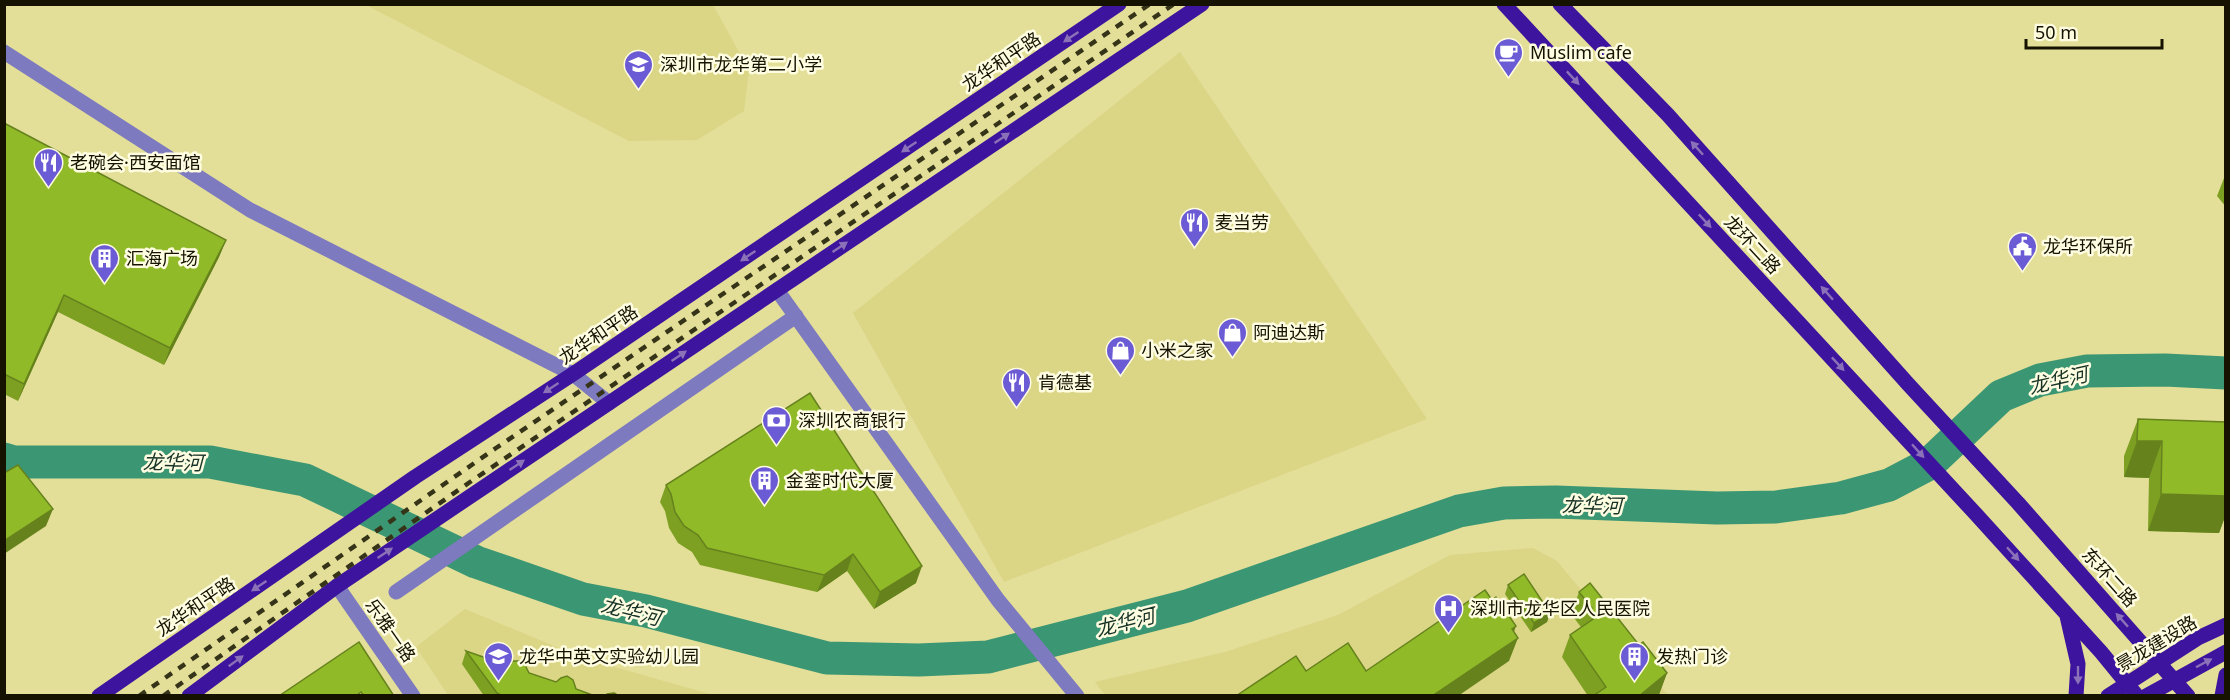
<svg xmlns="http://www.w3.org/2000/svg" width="2230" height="700" font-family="'Noto Sans','Noto Sans SC',sans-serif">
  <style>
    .built { fill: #dbd586 }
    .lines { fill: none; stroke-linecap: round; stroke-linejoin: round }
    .river { stroke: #3b9673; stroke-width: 33 }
    .minor { stroke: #7d7abf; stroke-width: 15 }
    .major { stroke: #3d149d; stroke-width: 15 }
    .rail { stroke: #363418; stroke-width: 4.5; stroke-dasharray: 8 8; stroke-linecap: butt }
    .wall { fill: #7da023 }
    .shaded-wall { fill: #66821d }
    .building { fill: #91ba29; stroke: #66821d; stroke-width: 1.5 }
    .oneway { fill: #8b71b8 }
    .labels { text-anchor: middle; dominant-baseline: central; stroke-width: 5; stroke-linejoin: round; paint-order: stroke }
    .poi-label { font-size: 18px; fill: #151300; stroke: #fffde1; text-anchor: start }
    .street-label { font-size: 18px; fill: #151300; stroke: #fffde1 }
    .water-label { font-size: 20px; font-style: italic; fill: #173327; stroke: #fffde1 }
  </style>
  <rect width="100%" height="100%" fill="#e3de98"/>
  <path class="built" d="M366 5H713L749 70 744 111 697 140 629 141Z
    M1180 52 1427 419 1004 582 853 313Z
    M1533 548 1557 561 1668 695 1106 696 1095 682 1225 652 1338 615 1450 555Z
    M465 609 583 658 713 695H448L416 647Z"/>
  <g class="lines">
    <path class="river" d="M4 459 14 462H210L305 480 476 562 583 599 646 611 827 658 919 660 988 657 1187 606 1459 511 1504 503 1556 502 1717 508 1776 507 1841 498 1889 485 1929 464 2001 396 2040 380 2087 371 2165 370 2226 373"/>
    <path class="minor" d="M4 52 250 210 573 374 609 403
      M777 290 998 600 1077 696
      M337 586 413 696
      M396 592 796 316"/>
    <path class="major" d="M1504 4 1973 511 2101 652 2137 696
      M1560 4 1668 115 1908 384 2018 503 2188 696
      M2067 616 2078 664 2076 696
      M99 696 415 477 573 374 1119 4
      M189 696 337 586 1202 4
      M2108 696 2198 638 2226 625
      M2146 696 2226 652
      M2222 696 2226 675"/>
    <path class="rail" d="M139 696 496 448 1150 4
      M163 696 470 482 1174 4"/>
  </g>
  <path class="wall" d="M4 123 226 240 219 257 164 365 58 312 18 401 4 394Z
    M2226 173V207L2217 196Z
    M810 393 916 583 874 609 847 571 817 592 700 565 692 552 678 543 669 528 665 511 660 502 666 485Z
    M2138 419 2226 422V514L2219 533 2148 531 2149 478 2124 477V456Z
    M1508 585 1550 613 1547 622 1531 632 1505 594Z
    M1579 592 1639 645 1667 673 1658 696H1588L1562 657 1570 635 1581 627 1571 614Z
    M466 651 576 689 595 696H484L462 664Z"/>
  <path class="shaded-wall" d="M226 240 219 257 164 365 170 348Z
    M64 295 58 312 18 401 24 384Z
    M2137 441H2162L2149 478 2124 477Z
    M2161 494 2226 496V514L2219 533 2148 531Z
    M53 509 46 526 4 554V541Z
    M853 554 847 571 817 592 824 575Z
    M922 566 916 583 874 609 880 592Z
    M1550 613 1547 622 1531 632 1534 623Z
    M1516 626 1510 643 1518 638 1509 661 1458 696H1432Z
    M1667 673 1659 695 1639 696Z"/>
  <path class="building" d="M4 123 226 240 170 348 64 295 24 384 4 374Z
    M810 393 922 566 880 592 853 554 824 575 707 548 698 535 684 526 675 512 671 494 666 485Z
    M2138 419 2226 422V496L2161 494 2162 441H2137Z
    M18 465 53 509 4 541V473Z
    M1524 574 1550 613 1534 623 1508 585Z
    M1590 583 1639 645 1643 642 1667 673 1639 696H1593L1606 687 1570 635 1596 617 1590 610 1592 608 1579 592Z
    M1485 590 1492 600 1496 597 1516 626 1512 629 1518 638 1432 696H1236L1296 656 1306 671 1348 643 1366 671Z
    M359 642 394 696H364L361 692 356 696H279Z
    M466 651 509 666 513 661H523L529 673 556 682 561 678 567 676 573 680 576 689 595 696H503L497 693Z
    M614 693 619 696H605L607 694Z"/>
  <defs><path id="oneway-solid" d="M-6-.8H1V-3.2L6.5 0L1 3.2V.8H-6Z" transform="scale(1.5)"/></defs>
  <g class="oneway">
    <use href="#oneway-solid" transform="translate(1071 37) rotate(146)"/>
    <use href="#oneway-solid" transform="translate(1573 78) rotate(47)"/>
    <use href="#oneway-solid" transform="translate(1002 138) rotate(-34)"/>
    <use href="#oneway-solid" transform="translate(909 147) rotate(146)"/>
    <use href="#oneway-solid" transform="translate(1697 148) rotate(-132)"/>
    <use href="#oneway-solid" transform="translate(1705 221) rotate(47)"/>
    <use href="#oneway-solid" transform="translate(840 247) rotate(-34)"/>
    <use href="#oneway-solid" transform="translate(748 256) rotate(146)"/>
    <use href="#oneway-solid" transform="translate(1827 293) rotate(-132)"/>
    <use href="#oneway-solid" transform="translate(679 356) rotate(-34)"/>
    <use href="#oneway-solid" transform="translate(1838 364) rotate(47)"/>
    <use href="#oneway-solid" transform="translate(551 388) rotate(147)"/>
    <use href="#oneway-solid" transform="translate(1918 451) rotate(48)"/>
    <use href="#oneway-solid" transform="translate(517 465) rotate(-34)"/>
    <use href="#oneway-solid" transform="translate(385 553) rotate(-34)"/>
    <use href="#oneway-solid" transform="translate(2013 554) rotate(48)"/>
    <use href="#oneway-solid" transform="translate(259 586) rotate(146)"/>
    <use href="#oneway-solid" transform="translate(2122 620) rotate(-132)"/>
    <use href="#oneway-solid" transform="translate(236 661) rotate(-36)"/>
    <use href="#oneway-solid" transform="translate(2204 663) rotate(-28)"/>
    <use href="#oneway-solid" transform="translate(2078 675) rotate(90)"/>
  </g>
  <defs>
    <symbol id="cafe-pin" viewBox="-11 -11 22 30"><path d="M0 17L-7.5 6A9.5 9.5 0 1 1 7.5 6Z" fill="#6b5bd5" stroke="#fffde1"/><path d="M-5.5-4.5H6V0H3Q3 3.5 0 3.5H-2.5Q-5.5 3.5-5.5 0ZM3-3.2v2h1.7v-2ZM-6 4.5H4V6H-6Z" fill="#fff"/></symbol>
    <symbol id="school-pin" viewBox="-11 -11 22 30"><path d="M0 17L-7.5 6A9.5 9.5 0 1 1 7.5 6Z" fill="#6b5bd5" stroke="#fffde1"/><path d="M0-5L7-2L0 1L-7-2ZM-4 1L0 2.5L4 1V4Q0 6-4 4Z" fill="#fff"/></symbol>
    <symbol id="restaurant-pin" viewBox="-11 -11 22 30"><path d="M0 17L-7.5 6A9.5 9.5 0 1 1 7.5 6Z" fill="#6b5bd5" stroke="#fffde1"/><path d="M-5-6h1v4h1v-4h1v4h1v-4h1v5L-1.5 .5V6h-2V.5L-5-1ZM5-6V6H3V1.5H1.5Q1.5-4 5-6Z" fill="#fff"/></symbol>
    <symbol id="civic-pin" viewBox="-11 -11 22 30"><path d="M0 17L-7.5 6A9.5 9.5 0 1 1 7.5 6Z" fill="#6b5bd5" stroke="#fffde1"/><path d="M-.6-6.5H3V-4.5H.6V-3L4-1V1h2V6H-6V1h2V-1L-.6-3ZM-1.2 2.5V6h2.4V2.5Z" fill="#fff"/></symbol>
    <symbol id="building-pin" viewBox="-11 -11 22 30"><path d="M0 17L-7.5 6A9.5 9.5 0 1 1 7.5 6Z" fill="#6b5bd5" stroke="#fffde1"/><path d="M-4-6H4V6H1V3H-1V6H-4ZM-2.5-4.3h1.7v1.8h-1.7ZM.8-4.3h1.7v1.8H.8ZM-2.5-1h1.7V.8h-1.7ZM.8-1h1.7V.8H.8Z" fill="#fff"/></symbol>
    <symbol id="shop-pin" viewBox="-11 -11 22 30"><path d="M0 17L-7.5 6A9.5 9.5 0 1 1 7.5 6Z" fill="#6b5bd5" stroke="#fffde1"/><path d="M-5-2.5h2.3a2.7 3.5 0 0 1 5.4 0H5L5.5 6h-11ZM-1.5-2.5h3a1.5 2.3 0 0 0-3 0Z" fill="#fff"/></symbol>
    <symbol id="bank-pin" viewBox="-11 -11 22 30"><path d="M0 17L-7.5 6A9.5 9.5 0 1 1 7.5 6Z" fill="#6b5bd5" stroke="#fffde1"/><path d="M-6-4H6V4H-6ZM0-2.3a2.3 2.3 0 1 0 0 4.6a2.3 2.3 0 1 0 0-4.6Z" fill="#fff"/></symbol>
    <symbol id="hospital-pin" viewBox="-11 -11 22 30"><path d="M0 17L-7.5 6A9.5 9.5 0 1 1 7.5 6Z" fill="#6b5bd5" stroke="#fffde1"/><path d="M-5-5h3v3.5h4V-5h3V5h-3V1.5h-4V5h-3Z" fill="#fff"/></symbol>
  </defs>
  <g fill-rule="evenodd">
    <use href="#cafe-pin" x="1492" y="36" width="33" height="45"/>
    <use href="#school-pin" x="622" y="48" width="33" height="45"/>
    <use href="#restaurant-pin" x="32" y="146" width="33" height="45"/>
    <use href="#restaurant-pin" x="1178" y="206" width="33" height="45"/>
    <use href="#civic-pin" x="2006" y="230" width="33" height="45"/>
    <use href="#building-pin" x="88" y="242" width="33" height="45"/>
    <use href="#shop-pin" x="1216" y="316" width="33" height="45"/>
    <use href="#shop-pin" x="1104" y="334" width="33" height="45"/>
    <use href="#restaurant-pin" x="1000" y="366" width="33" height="45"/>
    <use href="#bank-pin" x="760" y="404" width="33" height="45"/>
    <use href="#building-pin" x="748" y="464" width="33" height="45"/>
    <use href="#hospital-pin" x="1432" y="592" width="33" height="45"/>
    <use href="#school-pin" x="482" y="640" width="33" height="45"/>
    <use href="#building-pin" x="1618" y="640" width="33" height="45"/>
  </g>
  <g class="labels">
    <g class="poi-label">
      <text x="1530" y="52">Muslim cafe</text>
      <text x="660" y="64">深圳市龙华第二小学</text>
      <text x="70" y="162">老碗会·西安面馆</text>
      <text x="1215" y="222">麦当劳</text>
      <text x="2043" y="246">龙华环保所</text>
      <text x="126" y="258">汇海广场</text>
      <text x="1253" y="332">阿迪达斯</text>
      <text x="1141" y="350">小米之家</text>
      <text x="1038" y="382">肯德基</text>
      <text x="798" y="420">深圳农商银行</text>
      <text x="786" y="480">金銮时代大厦</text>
      <text x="1470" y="608">深圳市龙华区人民医院</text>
      <text x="519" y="656">龙华中英文实验幼儿园</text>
      <text x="1656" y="656">发热门诊</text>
    </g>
    <g class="street-label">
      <text transform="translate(1001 61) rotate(-34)">龙华和平路</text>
      <text transform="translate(1753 244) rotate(47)">龙环二路</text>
      <text transform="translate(598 334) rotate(-34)">龙华和平路</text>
      <text transform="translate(2110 577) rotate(48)">东环二路</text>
      <text transform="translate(195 606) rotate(-34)">龙华和平路</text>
      <text transform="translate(391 630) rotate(55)">乐雅一路</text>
      <text transform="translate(2156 643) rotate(-31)">景龙建设路</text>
    </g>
    <g class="water-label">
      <text transform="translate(2058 380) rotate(-13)">龙华河</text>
      <text transform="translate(173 462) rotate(1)">龙华河</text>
      <text transform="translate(1592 505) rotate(1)">龙华河</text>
      <text transform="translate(631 611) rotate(14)">龙华河</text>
      <text transform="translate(1125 622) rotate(-14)">龙华河</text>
    </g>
  </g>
  <rect width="2230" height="700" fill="none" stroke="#151300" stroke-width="12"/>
  <path d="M2026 39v9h136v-9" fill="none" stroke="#151300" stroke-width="3"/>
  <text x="2035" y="39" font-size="18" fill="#151300" stroke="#fffde1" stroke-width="4.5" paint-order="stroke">50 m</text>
</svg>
